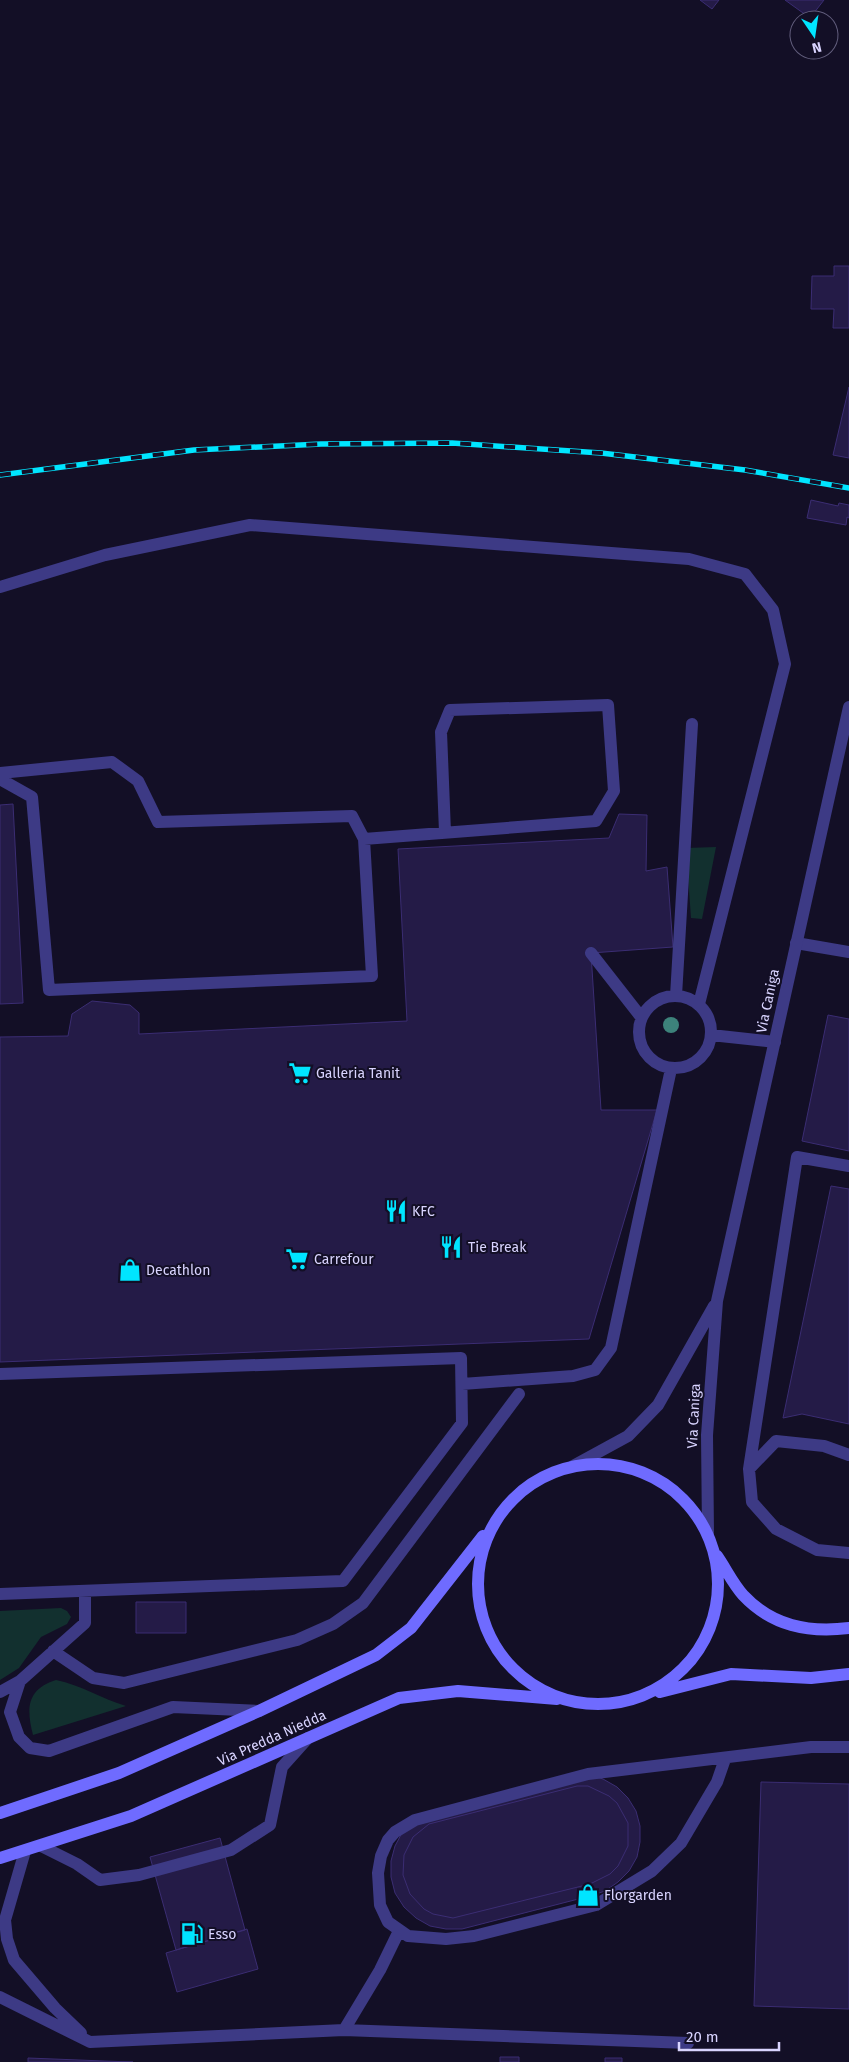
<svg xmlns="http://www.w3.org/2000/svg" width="849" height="2062" font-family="'Fira Sans',sans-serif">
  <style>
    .green { fill: #12302f }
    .building { fill: #241b47; stroke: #3b2d73 }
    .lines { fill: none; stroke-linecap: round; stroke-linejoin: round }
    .service { stroke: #3d3a85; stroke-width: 12 }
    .minor { stroke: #3d3a85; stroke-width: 12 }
    .tertiary { stroke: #3d3a85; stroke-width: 12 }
    .secondary { stroke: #6f6bff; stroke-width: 12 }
    .rail-casing { stroke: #00e5ff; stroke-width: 5.5 }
    .rail { stroke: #130f26; stroke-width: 4; stroke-dasharray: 11; stroke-linecap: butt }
    .tree { fill: #3d827b }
    .labels { text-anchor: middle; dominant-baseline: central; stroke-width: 4; stroke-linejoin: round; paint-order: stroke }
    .street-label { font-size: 14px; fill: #d9d4ff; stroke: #130f26 }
    .poi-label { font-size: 14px; fill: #d9d4ff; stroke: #130f26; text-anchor: start }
  </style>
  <rect width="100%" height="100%" fill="#130f26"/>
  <path class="green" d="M716 847 702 919 691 918 686 848Z
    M61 1608 67 1611 71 1617 67 1624 41 1637 19 1668 0 1680V1611Z
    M56 1680C81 1685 102 1699 126 1706L33 1735C26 1708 27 1689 56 1680Z"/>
  <path class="building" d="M700 0H719L712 9Z
    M785 0H824L810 18Z
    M834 266H849V328H833L834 309H811L812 276H834Z
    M849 387V458L833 455Z
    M811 500 838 506 839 503 849 505V518L847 517 846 525 807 518Z
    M13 804 23 1003 0 1004V805Z
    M619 814 647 815 646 871 667 867 673 947 591 953 601 1110H657L589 1339 0 1362V1037L68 1036 72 1014 92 1001 130 1005 139 1013V1034L407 1021 398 849 609 838Z
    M828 1015 849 1019V1151L802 1141Z
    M831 1186 849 1189V1424L802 1414 783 1418Z
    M136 1602H186V1633H136Z
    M588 1774 603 1779 617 1787 628 1798 636 1811 640 1826V1842L637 1857 629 1871 618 1882 605 1891 590 1896 462 1929H446L430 1926 416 1918 404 1907 395 1893 391 1877V1861L395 1846 403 1831 429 1812Z
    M761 1782 849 1784V2009L754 2006Z
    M577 1786H588L609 1796 617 1803 628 1823V1846L618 1866 610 1874 590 1884 453 1918 433 1914 424 1909 410 1894 403 1875 404 1855 413 1837 429 1824Z
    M220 1838 245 1930 176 1950 150 1857Z
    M247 1929 258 1969 177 1992 166 1953Z
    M500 2057H519V2062H500Z
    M28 2058 104 2061 133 2062H28Z
    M605 2058H622V2062H605Z"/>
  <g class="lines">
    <path class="service" d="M0 587 105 555 250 525 689 559 745 574 773 610 785 664 699 1004
      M0 773 112 762 138 781 158 822 352 816 364 839 372 976 49 990 32 797 0 779
      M364 839 596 821 614 791 608 705 450 710 441 732 445 832
      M591 953 641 1017
      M639 1032a36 36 0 1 1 72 0a36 36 0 1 1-72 0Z
      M676 996 692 724
      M711 1035 775 1042
      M849 1166 797 1157 749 1469 752 1502 776 1529 817 1550 849 1553
      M0 1374 461 1358 462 1423 343 1581 0 1594
      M462 1384 573 1376 595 1370 611 1348 671 1069
      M749 1469 776 1441 824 1446 849 1455
      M53 1651 93 1678 124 1683 297 1640 333 1624 363 1603 519 1394
      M20 1681 10 1712 19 1737 30 1748 49 1751 173 1707 259 1711
      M0 1692 20 1681 85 1623V1591
      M725 1759 717 1782 681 1843 652 1871 596 1905 474 1936 446 1939 408 1936 388 1922 380 1905 378 1873 381 1856 388 1840 395 1832 415 1820 588 1774 811 1747H849
      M41 1846 77 1864 100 1880 139 1875 231 1850 270 1825 282 1767 308 1738
      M25 1851 5 1920 7 1939 14 1960 55 2008 81 2033
      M0 1997 90 2042 344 2030 688 2043
      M344 2030 380 1970 399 1931"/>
    <path class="minor" d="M796 943 849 952"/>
    <path class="tertiary" d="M573 1466 628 1436 658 1405 714 1306
      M708 1533 707 1435 717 1301 849 707"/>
    <path class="secondary" d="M478 1584a120 120 0 1 1 240 0a120 120 0 1 1-240 0Z
      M717 1556C726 1569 733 1584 743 1595 772 1626 808 1633 849 1628
      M660 1692 731 1674 811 1678 849 1674
      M0 1813 119 1773 259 1711 376 1655 411 1628 483 1536
      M0 1858 131 1816 399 1698 458 1691 557 1699"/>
    <defs>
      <path id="rail" d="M0 475 194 450 321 444 452 443 601 453 745 470 849 488"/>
    </defs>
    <use href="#rail" class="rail-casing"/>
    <use href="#rail" class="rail"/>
  </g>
  <circle class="tree" cx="671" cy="1025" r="8"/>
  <defs>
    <symbol id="supermarket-bare" viewBox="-9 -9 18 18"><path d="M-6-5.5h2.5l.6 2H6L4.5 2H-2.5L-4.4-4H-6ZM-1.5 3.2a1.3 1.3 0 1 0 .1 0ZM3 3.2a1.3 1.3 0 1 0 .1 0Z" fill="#00e5ff" stroke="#130f26" stroke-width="2.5" paint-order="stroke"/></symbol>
    <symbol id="restaurant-bare" viewBox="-9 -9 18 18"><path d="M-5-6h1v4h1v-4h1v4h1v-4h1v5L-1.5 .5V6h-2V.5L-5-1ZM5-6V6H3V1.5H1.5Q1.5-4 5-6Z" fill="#00e5ff" stroke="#130f26" stroke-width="2.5" paint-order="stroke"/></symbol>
    <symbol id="shop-bare" viewBox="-9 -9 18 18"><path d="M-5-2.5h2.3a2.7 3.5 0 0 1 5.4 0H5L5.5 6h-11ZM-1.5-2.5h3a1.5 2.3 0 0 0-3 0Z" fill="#00e5ff" stroke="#130f26" stroke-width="2.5" paint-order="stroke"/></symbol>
    <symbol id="fuel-bare" viewBox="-9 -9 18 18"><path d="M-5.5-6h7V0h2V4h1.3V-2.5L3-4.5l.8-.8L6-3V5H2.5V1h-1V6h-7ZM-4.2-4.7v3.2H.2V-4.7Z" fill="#00e5ff" stroke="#130f26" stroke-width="2.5" paint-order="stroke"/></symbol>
  </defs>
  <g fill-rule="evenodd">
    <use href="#supermarket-bare" x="284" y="1057" width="32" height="32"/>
    <use href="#restaurant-bare" x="380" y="1195" width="32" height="32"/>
    <use href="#restaurant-bare" x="435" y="1231" width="32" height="32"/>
    <use href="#supermarket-bare" x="281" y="1243" width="32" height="32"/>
    <use href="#shop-bare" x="114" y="1254" width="32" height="32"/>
    <use href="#shop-bare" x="572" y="1879" width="32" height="32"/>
    <use href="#fuel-bare" x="176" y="1918" width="32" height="32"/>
  </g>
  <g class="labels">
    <g class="street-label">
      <text transform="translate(768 1001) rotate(-78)">Via Caniga</text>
      <text transform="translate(694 1416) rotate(-87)">Via Caniga</text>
      <text transform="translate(272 1738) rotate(-24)">Via Predda Niedda</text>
    </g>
    <g class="poi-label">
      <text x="316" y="1073">Galleria Tanit</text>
      <text x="412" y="1211">KFC</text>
      <text x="468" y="1247">Tie Break</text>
      <text x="314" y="1259">Carrefour</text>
      <text x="146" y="1270">Decathlon</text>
      <text x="604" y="1895">Florgarden</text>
      <text x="208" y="1934">Esso</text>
    </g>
  </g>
  <g transform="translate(814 35) rotate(167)"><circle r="24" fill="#130f26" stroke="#625e7d"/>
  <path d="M0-4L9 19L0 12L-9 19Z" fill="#00e5ff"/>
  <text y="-8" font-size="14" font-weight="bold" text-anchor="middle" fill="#d9d4ff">N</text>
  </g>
  <path d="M679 2042v8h100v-8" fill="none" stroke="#d9d4ff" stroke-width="2.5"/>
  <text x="686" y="2042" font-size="15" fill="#d9d4ff" stroke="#130f26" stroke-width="4" paint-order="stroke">20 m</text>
</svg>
